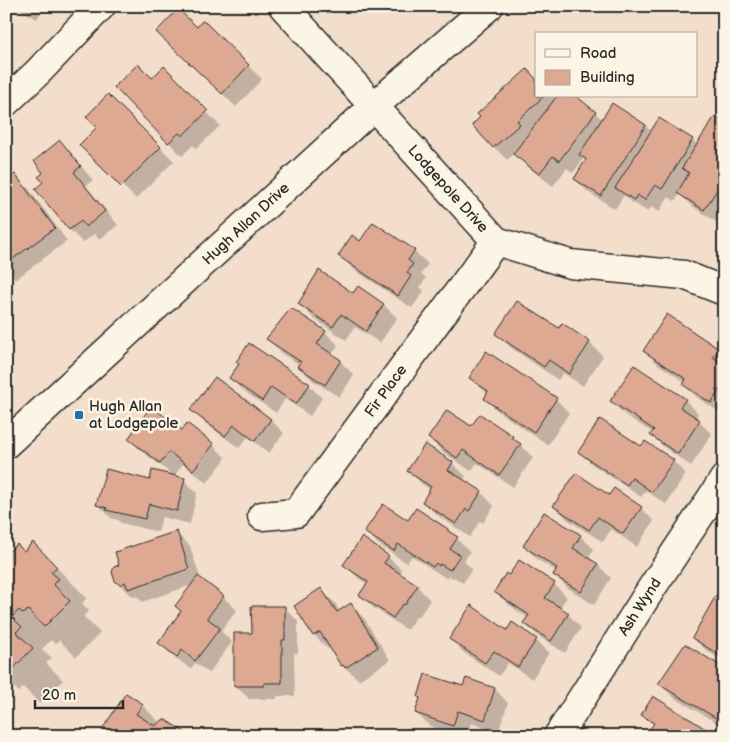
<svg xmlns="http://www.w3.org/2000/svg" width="730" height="742" font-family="'Balsamiq Sans',sans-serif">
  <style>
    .shadow { fill: #0003 }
    .building { fill: #dea993; stroke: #2b2b2b }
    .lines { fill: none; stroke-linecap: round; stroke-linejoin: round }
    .street-casing { stroke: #2b2b2b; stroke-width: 31 }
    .secondary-casing { stroke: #2b2b2b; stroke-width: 31 }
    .street { stroke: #fcf5e5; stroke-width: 28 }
    .secondary { stroke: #fcf5e5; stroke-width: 28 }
    .poi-dot { fill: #1f6fb2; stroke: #fcf5e5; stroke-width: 2 }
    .labels { text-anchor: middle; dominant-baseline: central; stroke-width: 5; stroke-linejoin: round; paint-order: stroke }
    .street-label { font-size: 15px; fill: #2b2b2b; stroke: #fcf5e5 }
    .poi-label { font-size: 15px; fill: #2b2b2b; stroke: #fcf5e5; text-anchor: start }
  </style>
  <rect width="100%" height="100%" fill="#f3decc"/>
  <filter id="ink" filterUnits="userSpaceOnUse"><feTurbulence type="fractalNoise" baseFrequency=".02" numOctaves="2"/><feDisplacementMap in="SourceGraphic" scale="10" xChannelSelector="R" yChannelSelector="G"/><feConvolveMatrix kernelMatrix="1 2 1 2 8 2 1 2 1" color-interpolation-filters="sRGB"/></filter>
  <g filter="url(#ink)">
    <path class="shadow" d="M14 6H45L37 19Z
      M374 6H390L382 14Z
      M202 23 262 79 236 107 171 45 197 29Z
      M164 68 220 126 196 149 193 145 182 156 116 88 152 79Z
      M527 70 536 79V96H552L555 100 595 113 603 120 613 105 646 126 652 132 692 140 698 145 724 123V213L718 223 692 206 680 194 675 201 668 197 659 212 651 207 648 212 630 201 624 195 615 209 588 192 575 179 586 161 584 158 573 173 567 168 553 186 528 167 514 154 507 160 494 147Z
      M108 96 174 161 136 199 81 145 99 127Z
      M60 142 93 180 86 186 118 225 100 239 94 234 83 243 70 230 44 182 45 173Z
      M15 176 29 189 67 241 16 279 6 269V182Z
      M374 224 414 251 428 264 421 274 426 278 420 287 424 291 412 308 353 269 340 255 361 243Z
      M359 288 384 305 397 318 380 343 355 327 346 340 313 318 300 304 354 295Z
      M562 325 590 343 603 356 583 386 563 373 558 380 510 347 497 334 559 330Z
      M325 332 338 345 332 355 340 361 354 375 339 397 312 380 299 366 300 365 281 353 268 339Z
      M718 350 724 355V415L698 398 684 385 686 383 658 364 645 351Z
      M487 353 556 399 569 413 548 445 499 412 485 399 488 394 470 378Z
      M215 378 271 420 284 433 269 453 248 437 239 448 205 423 192 410Z
      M230 378 309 385 322 398 310 416 285 399 276 413 244 391Z
      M685 400 698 413 695 418 712 434 691 466 665 448 651 435 653 433 625 415 611 401Z
      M480 415 513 437 533 458 513 487 477 463 471 471 443 452 429 438 471 428Z
      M182 432 213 445 226 458 207 483 183 464 174 476 143 452 129 439Z
      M425 445 452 463 466 476 463 481 481 492 494 506 483 523 480 521 470 537 437 515 423 502 431 490 422 484 409 471Z
      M642 448 673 461 686 474 666 504 646 491 641 497 593 465 579 452Z
      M184 480 197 493 190 524 162 517 158 532 121 523 118 520 111 518 98 504 150 481Z
      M610 497 641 508 654 521 637 547 611 529 603 542 568 520 555 506Z
      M448 530 470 552 464 561 472 569 463 583 454 577 453 578 449 576 447 579 412 556 407 563 379 545 366 531Z
      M176 533 190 546 201 580 223 597 237 610 221 631 232 642 209 673 195 663 191 669 173 656 160 643 183 612 192 585 142 602 137 596 134 597 130 594 116 580Z
      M580 536 594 549 588 559 598 565 611 578 594 605 568 588 554 575 556 571 538 560 524 546Z
      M362 539 388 557 402 570 399 574 417 586 430 600 419 617 417 616 407 630 374 608 360 595 367 584 358 578 345 565Z
      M33 544 87 598 82 603 89 611 83 616 100 633 76 657 59 640 55 644 51 640 42 649 52 658 46 663 63 680 40 704 23 687 19 692 14 687 10 690 8 689 6 690V556L24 552Z
      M509 576 554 584 567 597 559 609 568 614 581 628 565 653 538 636 525 623 528 618 509 605 496 592Z
      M321 590 335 603 340 612 351 605 364 618 390 660 359 680 342 665 330 647 328 649 314 635Z
      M724 602V662L707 651 693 638Z
      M284 607 298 621V653H294L295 696H277V699H249L235 685 253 634Z
      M508 631 536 640 549 653 532 679 508 663 499 676 463 652 450 638Z
      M724 669V727L673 697 660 684Z
      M464 688 495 689 508 703 498 733 471 723 467 736H458L430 726 416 713Z
      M142 705 160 723 189 736H113L105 728Z"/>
    <path class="building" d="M178 9 197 27 202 21 206 23 249 65 222 94 156 32Z
      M138 64 152 78 164 66 208 111 182 136 179 133 168 143 114 87Z
      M527 69 536 79V96H544L517 121 520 124 493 148 472 125 480 117 477 114Z
      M108 94 161 147 121 187 79 145 97 127 86 117Z
      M557 96H576L596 112 559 161 553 156 539 174 513 154Z
      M612 103 646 125 601 196 574 179 586 159 579 155Z
      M715 116 724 122V179L704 210 677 193 689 173 682 168Z
      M659 118 693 139 662 189 655 185 645 200 637 195 634 200 615 188Z
      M60 140 81 166 74 172 105 211 86 227 81 221 69 230 35 189 43 182 38 177 43 173 34 161Z
      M15 174 55 228 6 264V181Z
      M724 193V208L717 204Z
      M373 222 415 250 408 260 413 264 407 273 411 276 398 296 338 256 352 235 360 241Z
      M319 270 353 293 358 286 384 304 366 331 341 314 333 327 298 304Z
      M517 301 559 328 562 323 590 342 569 374 549 360 544 367 495 334Z
      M291 308 326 331 317 344 341 360 325 385 297 366 301 362 266 339Z
      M667 314 719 349 713 357 724 364V383L711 403 683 385 686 379 643 351Z
      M249 343 310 384 296 404 271 387 262 401 229 378 239 364 236 362Z
      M486 351 557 398 534 432 484 399 488 391 469 378Z
      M634 365 686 399 680 407 700 420 678 454 650 435 654 430 610 401Z
      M215 377 271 419 255 441 234 425 225 436 190 410Z
      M151 406 182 430 187 423 214 444 193 470 169 452 160 463 128 439Z
      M447 410 471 426 480 414 513 436 512 438 521 444 499 475 463 450 457 458 428 438Z
      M600 419 641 446 645 441 674 460 652 492 632 478 627 485 578 452Z
      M425 444 453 462 448 470 482 491 469 511 466 509 456 524 422 502 431 487 407 471Z
      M106 469 150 480 152 470 185 478 177 511 149 504 145 519 106 510 107 508 96 505Z
      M576 473 609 495 614 488 642 507 623 534 598 517 589 530 553 506Z
      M383 504 408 520 416 508 448 529V531L458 537 450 549 460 555 450 570 440 564 439 566 436 563 433 567 398 544 394 551 364 532Z
      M544 512 581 535 573 548 598 564 581 592 553 575 557 568 523 546Z
      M177 531 189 569 128 589 125 582 120 585 115 581 112 572 114 567 119 565 115 552Z
      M362 537 389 556 384 563 418 585 405 605 403 604 393 618 359 595 368 582 343 565Z
      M33 542 57 567 51 572 59 579 53 584 70 601 44 627 28 610 23 614 19 610 12 617 22 627 16 632 33 648 8 674 6 672V554L17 544 24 551Z
      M519 560 555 583 545 598 569 613 551 641 523 623 529 615 494 592 506 573 509 575Z
      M198 576 224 596 207 618 220 628 195 661 182 650 177 657 158 643 181 611 175 606Z
      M321 588 337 612 351 603 378 647 345 668 343 665 341 666 320 632 313 636 294 606Z
      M716 595 724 600V658L692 638Z
      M471 605 507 630 512 622 537 639 518 667 494 651 485 663 449 639Z
      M251 606H285V640H282V683H264V686H234V633H252Z
      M685 644 724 668V691L722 694 724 695V709L718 719 658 684Z
      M425 674 463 686 466 678 495 688 485 720 458 711 453 726 415 713 420 698 418 697Z
      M126 693 143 704 136 714 155 726 164 719 191 736H115L103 728Z
      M653 696 717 736H653L655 732 650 729 654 723 641 715Z"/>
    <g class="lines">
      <defs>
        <path id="street" d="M283 6 496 241 570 264 684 275 724 291
          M6 102 38 72 101 6
          M373 107 489 6
          M262 516 296 513 496 241
          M558 736 653 586 724 479"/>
        <path id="secondary" d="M6 444 373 107"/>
      </defs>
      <use href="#street" class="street-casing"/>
      <use href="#secondary" class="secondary-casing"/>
      <use href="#street" class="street"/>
      <use href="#secondary" class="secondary"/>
    </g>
  </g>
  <rect class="poi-dot" x="74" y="410" width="10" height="10" rx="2.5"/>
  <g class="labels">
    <g class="street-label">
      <text transform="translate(448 189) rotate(48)">Lodgepole Drive</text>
      <text transform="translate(246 224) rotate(-43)">Hugh Allan Drive</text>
      <text transform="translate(386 391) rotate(-54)">Fir Place</text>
      <text transform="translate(640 607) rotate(-57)">Ash Wynd</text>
    </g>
    <g class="poi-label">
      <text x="89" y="406">Hugh Allan<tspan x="89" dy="17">at Lodgepole</tspan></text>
    </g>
  </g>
  <rect width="730" height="742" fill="none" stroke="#fcf5e5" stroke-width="25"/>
  <rect x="12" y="12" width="705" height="717" fill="none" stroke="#2b2b2b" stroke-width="2" filter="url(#ink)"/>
  <rect x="535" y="32" width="162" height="65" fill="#fcf5e5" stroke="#a8a49b"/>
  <rect x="545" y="49" width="25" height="8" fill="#fcf5e5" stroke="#a8a49b"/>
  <text x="580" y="58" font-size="15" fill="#2b2b2b">Road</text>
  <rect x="545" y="70" width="25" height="15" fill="#dea993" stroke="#a8a49b"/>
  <text x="580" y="82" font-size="15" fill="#2b2b2b">Building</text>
  <path d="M35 700v8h88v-8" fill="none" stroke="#2b2b2b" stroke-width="2.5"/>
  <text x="42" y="700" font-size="15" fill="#2b2b2b" stroke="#fcf5e5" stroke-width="4" paint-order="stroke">20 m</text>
</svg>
